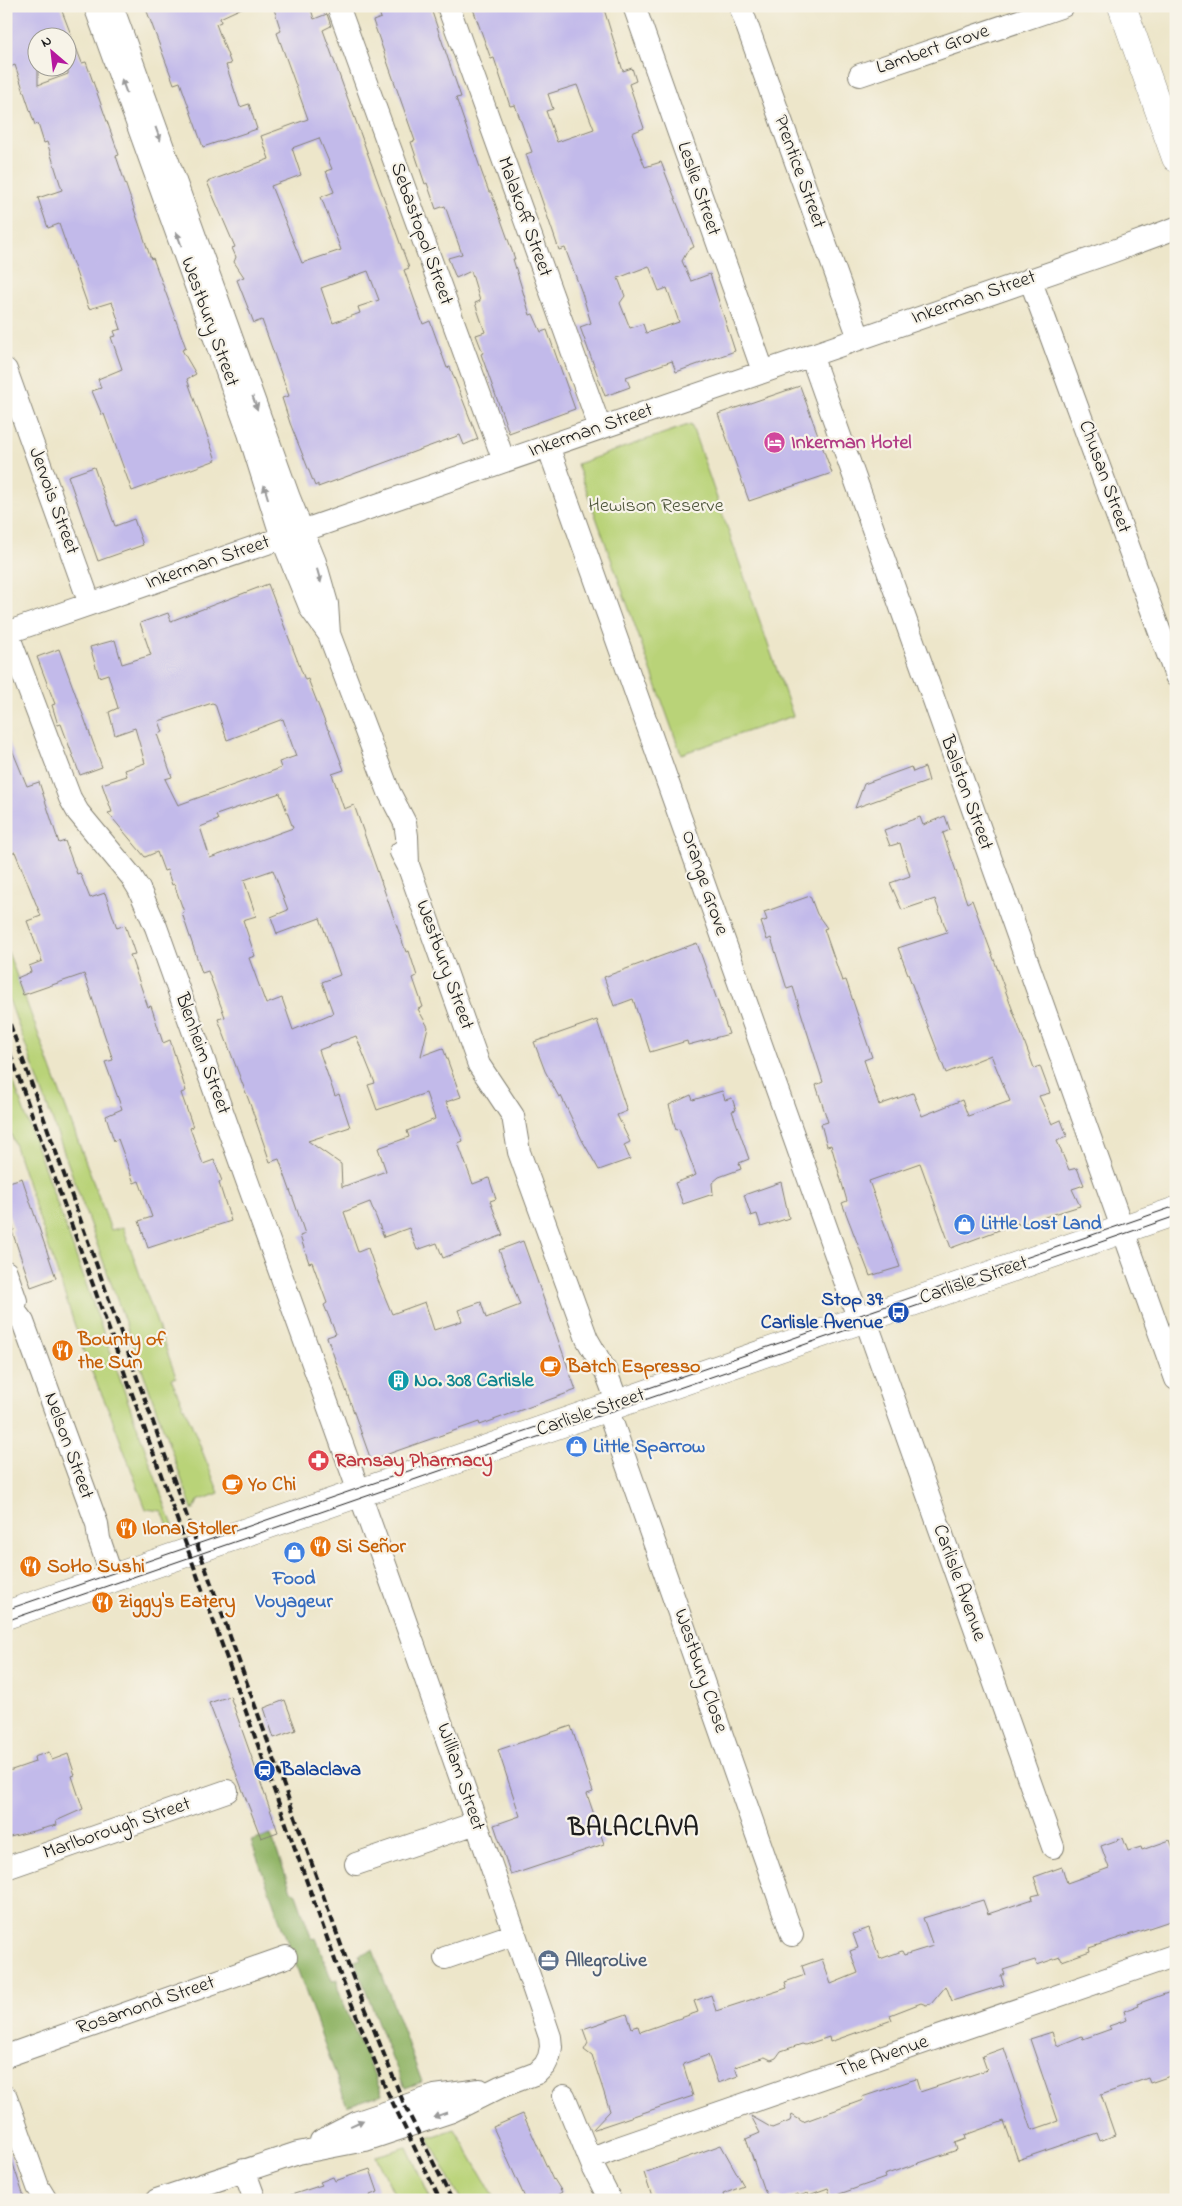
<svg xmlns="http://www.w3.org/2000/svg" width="1182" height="2206" font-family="'Indie Flower',sans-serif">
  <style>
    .green { fill: #b9d378; stroke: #6a784a }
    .forest { fill: #92b568; stroke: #576842 }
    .building { fill: #c2baea; fill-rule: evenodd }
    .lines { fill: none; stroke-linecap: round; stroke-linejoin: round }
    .minor-casing { stroke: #848173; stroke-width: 24 }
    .major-casing { stroke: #848173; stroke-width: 29 }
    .minor { stroke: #fff; stroke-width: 22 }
    .major { stroke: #fff; stroke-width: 28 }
    .tram { stroke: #1c1c1c; stroke-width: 1 }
    .rail { stroke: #1c1c1c; stroke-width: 4; stroke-dasharray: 8 4; stroke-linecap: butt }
    .oneway { fill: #999 }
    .labels { text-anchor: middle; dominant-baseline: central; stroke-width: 4.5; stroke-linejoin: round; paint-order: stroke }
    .street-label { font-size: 20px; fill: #1c1c1c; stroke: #f7f3e8 }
    .hotel-label { font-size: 20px; font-weight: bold; fill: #b23c85; stroke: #f7f3e8; text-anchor: start }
    .park-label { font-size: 20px; fill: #4b5338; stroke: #f7f3e8 }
    .shop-label { font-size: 20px; font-weight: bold; fill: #366cbe; stroke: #f7f3e8; text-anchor: start }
    .transit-label { font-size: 20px; font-weight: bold; fill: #164399; stroke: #f7f3e8; text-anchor: end }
    .food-label { font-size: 20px; font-weight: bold; fill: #c56008; stroke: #f7f3e8; text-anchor: start }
    .culture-label { font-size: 20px; font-weight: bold; fill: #0d838f; stroke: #f7f3e8; text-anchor: start }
    .health-label { font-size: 20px; font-weight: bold; fill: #be3a42; stroke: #f7f3e8; text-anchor: start }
    .service-label { font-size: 20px; font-weight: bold; fill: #4e5e75; stroke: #f7f3e8; text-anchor: start }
    .district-label { font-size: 25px; font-weight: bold; letter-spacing: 1px; fill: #1c1c1c; stroke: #f7f3e8 }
  </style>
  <rect width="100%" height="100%" fill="#f7f3e8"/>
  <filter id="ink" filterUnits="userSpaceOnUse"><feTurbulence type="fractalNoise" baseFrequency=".02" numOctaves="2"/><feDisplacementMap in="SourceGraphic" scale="10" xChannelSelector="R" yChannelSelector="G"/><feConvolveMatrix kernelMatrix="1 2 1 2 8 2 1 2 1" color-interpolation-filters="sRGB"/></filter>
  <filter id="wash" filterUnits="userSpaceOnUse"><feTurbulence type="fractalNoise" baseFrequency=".0096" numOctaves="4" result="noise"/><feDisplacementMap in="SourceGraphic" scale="20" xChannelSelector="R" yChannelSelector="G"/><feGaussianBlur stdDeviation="1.12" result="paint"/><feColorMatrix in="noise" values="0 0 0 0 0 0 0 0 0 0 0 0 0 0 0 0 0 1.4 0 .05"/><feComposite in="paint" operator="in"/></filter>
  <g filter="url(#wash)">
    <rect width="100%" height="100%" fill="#ede6ca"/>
    <path class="green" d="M691 424 793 716 681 754 577 464Z
      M6 947 111 1230 123 1227 176 1377 171 1379 191 1423 219 1493 198 1501 193 1511 6 991Z
      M6 1061 168 1513 174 1527 169 1529 162 1511 146 1509 110 1413 86 1359 6 1119Z
      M455 2129 496 2200H461L428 2138Z
      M407 2147 431 2200H397L376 2156Z"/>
    <path class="forest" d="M271 1835 291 1890 296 1894 312 1939 316 1938 332 1981 337 1979 338 1989 346 2010 382 2094 347 2106 251 1841Z
      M373 1950 422 2082 405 2088 384 2039 355 1961 361 1959 359 1955Z"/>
    <g id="blocks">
      <path class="building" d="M6 6H60L82 63 86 62 119 155 116 156 151 259 153 258 186 348 182 350 196 374 187 379 216 460 132 491 104 414 102 415 92 391 101 388 98 379 122 369 111 337 116 336 114 331 121 329 112 302 89 309 59 224 48 228 38 198 62 190 47 142 44 143 38 124 35 125 15 65 10 67 6 58ZM38 38H68V74L38 85Z
        M145 6H246L220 18 221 22 216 24 231 64 226 65 240 107 249 104 257 129 203 147 180 82 174 84Z
        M273 6H310L314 19 327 14 331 26 323 30 409 268 404 270 423 324 430 321 447 368 450 367 478 439 464 445 460 435 318 487V484L315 486 290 423 282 398 289 396 262 320 254 323 237 280 244 277 234 262 236 257 232 248 235 247 207 182 269 159 261 136 308 119 277 33 281 31ZM319 138 332 169 326 171 334 192 321 197 341 250 302 263 271 186 301 175 292 148ZM368 271 379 300 358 307 360 313 333 323 321 288Z
        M377 6H430L461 97 456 98 482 173 489 192H491L515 259H513L530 315 533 314 541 332 547 330 575 409 509 433 481 354 483 353 476 335 485 332 475 303 480 301 471 271 456 278 448 258 462 254 445 206 436 209 427 183 425 184 411 142 415 141 373 21 381 18Z
        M472 6H603L623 71 632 68 636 81 629 84 644 128 632 133 645 167 661 162 694 247 688 250 682 261 691 281 710 274 735 351 676 372 672 361 626 377 630 387 605 396 580 327 591 323 582 293 565 248 559 250 526 154 532 152 515 105 510 106 494 58 491 59ZM577 85 594 129 557 142 546 111 553 109 548 94ZM649 266 659 291 667 288 679 322 646 333 643 324 630 328 620 303 625 296 618 278Z
        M800 386 832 473 749 501 718 414Z
        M94 467 115 526 134 519 143 545 98 561 68 476Z
        M268 584 305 680 308 679 328 730H329L344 770 332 774 344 809 354 805 406 952 409 951 417 976 413 978 423 1007 418 1009 428 1027 421 1056 443 1048 461 1097 446 1102 463 1141 458 1143 473 1184 489 1178 496 1199 490 1201 503 1235 443 1258 437 1243 417 1250 409 1228 384 1237 370 1202 344 1212 358 1252 368 1248 378 1277 377 1278 392 1314 425 1302 434 1330 462 1321 458 1310 481 1302 486 1318 520 1305 499 1250 523 1241 576 1390 480 1425 479 1422 371 1460 327 1337 336 1334 324 1305 327 1303 312 1262 309 1263 300 1236 305 1234 295 1204 279 1159 270 1162 249 1101 218 1019 225 1017 208 971 202 973 182 913 184 912 174 884 172 885 167 870 164 871 157 852 145 857 108 813 112 812 102 784 127 776 125 770 145 763 135 728 115 735 109 712 118 708 108 674 99 677 90 647 115 640 122 664 151 655 140 623 168 613 171 621ZM212 703 215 704 227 740 283 719 296 756 279 762 281 768 178 805 165 779 172 777 157 734 163 732 159 721ZM280 793 293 828 210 858 200 827 218 820 216 815ZM273 870 288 910 271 917 277 934 320 918 340 975 322 982 333 1013 293 1030 282 998 266 1004 249 958 255 956 243 920 256 916 244 880ZM356 1036 375 1083 368 1085 377 1110 426 1093 435 1119 407 1131 409 1137 378 1148 386 1171 342 1187 341 1164 308 1141 350 1127 339 1094 335 1096 319 1050Z
        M59 649 102 767 80 775 61 724 58 725 52 705 55 704 37 657Z
        M6 735 27 786 39 782 59 843 65 841 77 874 80 873 90 898 105 893 117 928 125 925 135 954 130 955 148 1007 151 1006 163 1043 170 1040 177 1062 186 1091 181 1093 193 1127 190 1128 203 1164 214 1160 222 1181 219 1183 231 1221 148 1248 139 1221 152 1217 139 1181 134 1183 118 1139 114 1141 106 1116 122 1109 105 1062 113 1060 84 974 23 995 17 978 31 972 29 966 42 961 27 921 41 916 15 852 6 855Z
        M911 767 913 772 925 767 929 781 855 808 864 784Z
        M945 816 950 830 943 833 967 903 972 900 1034 1068 1040 1066 1050 1093 1039 1096 1052 1124 1061 1120 1067 1136 1057 1141 1069 1170 1077 1168 1084 1185 1072 1189 1080 1206 1019 1225 1018 1223 951 1248 920 1163 869 1181 900 1267 870 1276 842 1203 847 1201 831 1145 827 1146 821 1124 828 1122 816 1085 823 1082 793 987 787 989 771 938 767 940 761 922 767 920 764 912 810 896 817 914 827 928 824 929 842 981 846 980 857 1013 872 1057 864 1060 879 1105 913 1093 922 1116 962 1100 968 1116 1010 1101 991 1055 946 1073 898 948 947 932 935 899 902 910 890 883 910 876 900 843 890 846 884 830 920 817 923 825Z
        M697 943 729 1034 688 1045 687 1041 650 1052 633 999 614 1006 604 977Z
        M597 1020 627 1111 617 1115 630 1142 624 1145 630 1159 599 1170 582 1140 561 1096 559 1097 545 1071 534 1042Z
        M722 1091 725 1100 732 1098 736 1110 732 1111 749 1159 739 1163 741 1169 719 1177 712 1183 713 1194 683 1204 675 1183 696 1175 679 1129 676 1130 669 1105 691 1095 693 1100Z
        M22 1178 56 1278 31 1287 12 1231 14 1230 6 1207V1183Z
        M781 1182 789 1218 761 1227 757 1214 751 1216 744 1195Z
        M230 1696 278 1832 261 1838 209 1703Z
        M285 1700 296 1730 274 1738 264 1708Z
        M571 1726 593 1792 587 1794 604 1844 511 1875 494 1825 520 1816 498 1750Z
        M49 1752 52 1760 68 1754 75 1775 72 1776 83 1809 56 1821 57 1825 6 1838V1772L35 1762 34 1757Z
        M1123 1838 1128 1851 1141 1847 1142 1850 1170 1840 1176 1856V1919L1089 1948 1090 1951 1062 1961 1060 1957 1037 1965 1035 1960 1003 1970 1005 1974 1001 1976 1004 1985 952 2001 946 1986 931 2004 926 2005 921 2003 890 2015 892 2020 830 2042 829 2037 805 2045 802 2044 781 2051 776 2058 771 2060 765 2057 735 2067 738 2076 718 2083 708 2055 683 2064 693 2096 592 2130 610 2111 592 2056 584 2050 588 2043 583 2029 627 2014 632 2028 638 2026 640 2032 698 2012 694 2001 711 1995 716 2011 787 1988 785 1982 805 1975 802 1966 822 1959 831 1984 858 1973 850 1951 858 1948 853 1934 869 1928 880 1959 902 1951 904 1955 933 1946 923 1918 983 1900 988 1914 1033 1899 1032 1896 1040 1894 1034 1877 1062 1867 1067 1883 1109 1868 1101 1846Z
        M1176 1990V2074L1150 2083 1148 2078 1101 2095 1115 2135 1100 2141 1097 2133 1018 2160 1004 2121 965 2135 966 2139 955 2143 957 2150 884 2175 885 2178 831 2197 828 2188 809 2195 808 2193 799 2196 798 2194 783 2199 777 2196 770 2200 763 2188 746 2139 760 2133 751 2116 772 2128 790 2121 792 2115 803 2122 863 2100 862 2097 916 2079 920 2092 987 2070 982 2056 1004 2048 1032 2130 1058 2121 1030 2039 1052 2032 1057 2046 1082 2036 1083 2039 1111 2029 1109 2026 1127 2020 1124 2011 1138 2006 1137 2004Z
        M523 2114 553 2180 554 2179 562 2192 557 2195 560 2200H526L493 2127Z
        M721 2145 744 2186 723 2194 725 2200H653L644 2173Z
        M9 2152 25 2200H6V2153Z
        M370 2169 378 2192 370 2195 372 2200H285V2197L322 2185 320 2182 333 2177 335 2181Z"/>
    </g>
  </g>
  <g filter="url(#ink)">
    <use href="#blocks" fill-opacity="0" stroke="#848173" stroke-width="1"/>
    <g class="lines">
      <defs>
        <path id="minor" d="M95 6 249 433 282 538 311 609 329 634 389 792 405 823 407 836 408 865
          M112 6 289 498 315 562 327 604 329 634
          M338 6 504 461
          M448 6 600 428
          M634 6 763 371
          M740 6 859 338
          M860 75 1063 6
          M1030 279 1176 676
          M811 355 1176 1379
          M6 370 90 604
          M548 446 859 1320
          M7 632 70 798 78 812 131 876 139 889 156 927C288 1297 424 1665 550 2037L551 2047 549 2057 545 2065 537 2073 500 2087 452 2111 365 2140 298 2153 157 2200
          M6 633 1111 252 1176 228
          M401 852 408 865 479 1065 513 1116 519 1152 587 1339 606 1372 618 1404
          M6 1272 16 1301 13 1312
          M6 1312 17 1314 23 1322 97 1524 99 1539 113 1580
          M865 1318 1053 1847
          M607 1408 792 1935
          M356 1864 476 1823
          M6 1868 227 1791
          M445 1958 515 1934
          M6 2056 286 1957
          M564 2096 594 2169 610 2200
          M6 2097 38 2187 46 2200
          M321 2141 358 2122 435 2096 480 2090
          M590 2159 615 2149 1176 1955
          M244 2170 255 2200"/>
        <path id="major" d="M1122 6 1176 158
          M6 1615 1176 1211"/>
      </defs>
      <use href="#minor" class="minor-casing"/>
      <use href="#major" class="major-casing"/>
      <use href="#minor" class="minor"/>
      <use href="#major" class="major"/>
      <path class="tram" d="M6 1610 1176 1206
        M6 1621 1176 1216"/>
      <path class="rail" d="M6 1013 350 1970 404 2104 452 2200
        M6 1042 341 1977 385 2087 440 2200"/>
    </g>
    <defs><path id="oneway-solid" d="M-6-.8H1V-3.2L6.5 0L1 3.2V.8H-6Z" transform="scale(1.25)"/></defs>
    <g class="oneway">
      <use href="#oneway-solid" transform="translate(124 86) rotate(-110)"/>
      <use href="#oneway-solid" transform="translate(158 134) rotate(70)"/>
      <use href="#oneway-solid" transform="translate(179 239) rotate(-110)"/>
      <use href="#oneway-solid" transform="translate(255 403) rotate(70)"/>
      <use href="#oneway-solid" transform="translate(266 492) rotate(-107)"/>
      <use href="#oneway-solid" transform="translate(319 576) rotate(74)"/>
      <use href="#oneway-solid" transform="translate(440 2115) rotate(161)"/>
      <use href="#oneway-solid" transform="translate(357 2123) rotate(-24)"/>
    </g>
  </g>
  <defs>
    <symbol id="hotel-disc" viewBox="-11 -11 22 22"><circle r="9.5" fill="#d1479c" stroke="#f7f3e8"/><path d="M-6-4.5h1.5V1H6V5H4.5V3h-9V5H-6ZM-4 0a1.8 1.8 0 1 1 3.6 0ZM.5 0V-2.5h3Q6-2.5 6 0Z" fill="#fff"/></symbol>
    <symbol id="shop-disc" viewBox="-11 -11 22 22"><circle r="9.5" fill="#3f7fe0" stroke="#f7f3e8"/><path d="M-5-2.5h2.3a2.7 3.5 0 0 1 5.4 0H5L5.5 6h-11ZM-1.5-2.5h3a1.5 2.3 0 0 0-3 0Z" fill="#fff"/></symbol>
    <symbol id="bus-disc" viewBox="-11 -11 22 22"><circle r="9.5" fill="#1a4fb4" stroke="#f7f3e8"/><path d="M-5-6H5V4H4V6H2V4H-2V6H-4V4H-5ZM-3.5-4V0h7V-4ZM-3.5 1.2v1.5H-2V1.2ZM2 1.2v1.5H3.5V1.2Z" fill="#fff"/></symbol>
    <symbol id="restaurant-disc" viewBox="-11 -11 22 22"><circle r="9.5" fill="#e8710a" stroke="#f7f3e8"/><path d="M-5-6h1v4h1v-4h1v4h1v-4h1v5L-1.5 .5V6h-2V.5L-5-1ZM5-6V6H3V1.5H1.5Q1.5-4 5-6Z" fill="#fff"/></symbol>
    <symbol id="cafe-disc" viewBox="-11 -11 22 22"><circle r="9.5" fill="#e8710a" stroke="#f7f3e8"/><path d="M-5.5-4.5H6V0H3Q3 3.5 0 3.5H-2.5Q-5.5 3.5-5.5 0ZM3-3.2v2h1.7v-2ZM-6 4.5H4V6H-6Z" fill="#fff"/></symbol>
    <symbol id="building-disc" viewBox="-11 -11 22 22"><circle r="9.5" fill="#0f9aa8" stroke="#f7f3e8"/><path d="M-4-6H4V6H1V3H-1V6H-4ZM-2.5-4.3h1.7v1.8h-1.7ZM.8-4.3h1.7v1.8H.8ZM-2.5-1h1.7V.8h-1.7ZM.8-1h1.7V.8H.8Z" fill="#fff"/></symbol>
    <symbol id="pharmacy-disc" viewBox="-11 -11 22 22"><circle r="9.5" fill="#e0444e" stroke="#f7f3e8"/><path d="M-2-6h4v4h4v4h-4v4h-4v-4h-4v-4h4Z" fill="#fff"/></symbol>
    <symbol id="station-disc" viewBox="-11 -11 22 22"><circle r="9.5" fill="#1a4fb4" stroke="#f7f3e8"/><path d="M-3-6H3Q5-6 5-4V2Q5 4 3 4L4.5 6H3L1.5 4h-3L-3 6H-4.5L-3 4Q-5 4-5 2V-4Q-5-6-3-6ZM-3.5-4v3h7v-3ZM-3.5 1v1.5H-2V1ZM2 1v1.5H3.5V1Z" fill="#fff"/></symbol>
    <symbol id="office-disc" viewBox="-11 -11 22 22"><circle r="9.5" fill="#5c6f8a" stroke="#f7f3e8"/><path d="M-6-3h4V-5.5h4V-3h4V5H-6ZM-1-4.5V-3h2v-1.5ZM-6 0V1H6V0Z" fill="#fff"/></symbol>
  </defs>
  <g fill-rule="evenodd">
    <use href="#hotel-disc" x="762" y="430" width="25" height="25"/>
    <use href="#shop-disc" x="952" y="1212" width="25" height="25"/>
    <use href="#bus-disc" x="886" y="1300" width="25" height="25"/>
    <use href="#restaurant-disc" x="50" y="1338" width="25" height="25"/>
    <use href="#cafe-disc" x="538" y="1354" width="25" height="25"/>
    <use href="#building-disc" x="386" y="1368" width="25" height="25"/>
    <use href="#shop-disc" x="564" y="1434" width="25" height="25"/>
    <use href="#pharmacy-disc" x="306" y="1448" width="25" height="25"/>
    <use href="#cafe-disc" x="220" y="1472" width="25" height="25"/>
    <use href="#restaurant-disc" x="114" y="1516" width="25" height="25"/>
    <use href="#restaurant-disc" x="308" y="1534" width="25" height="25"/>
    <use href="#shop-disc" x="282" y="1540" width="25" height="25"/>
    <use href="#restaurant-disc" x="18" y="1554" width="25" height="25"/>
    <use href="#restaurant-disc" x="90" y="1590" width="25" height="25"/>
    <use href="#station-disc" x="252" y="1758" width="25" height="25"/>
    <use href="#office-disc" x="536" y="1948" width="25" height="25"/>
  </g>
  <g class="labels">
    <g class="street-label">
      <text transform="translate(933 50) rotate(-19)">Lambert Grove</text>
      <text transform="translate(799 172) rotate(70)">Prentice Street</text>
      <text transform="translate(698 189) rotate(71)">Leslie Street</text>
      <text transform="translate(524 217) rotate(70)">Malakoff Street</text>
      <text transform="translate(421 234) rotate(70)">Sebastopol Street</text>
      <text transform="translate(974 298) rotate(-19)">Inkerman Street</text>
      <text transform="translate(209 322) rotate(70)">Westbury Street</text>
      <text transform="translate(591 431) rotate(-19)">Inkerman Street</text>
      <text transform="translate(1104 477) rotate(70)">Chusan Street</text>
      <text transform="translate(53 501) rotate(70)">Jervois Street</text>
      <text transform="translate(208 563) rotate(-19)">Inkerman Street</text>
      <text transform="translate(966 793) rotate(70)">Balston Street</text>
      <text transform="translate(704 883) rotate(71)">Orange Grove</text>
      <text transform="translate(444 965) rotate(70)">Westbury Street</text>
      <text transform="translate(202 1054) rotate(70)">Blenheim Street</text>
      <text transform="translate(974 1281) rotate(-19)">Carlisle Street</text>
      <text transform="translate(591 1413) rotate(-19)">Carlisle Street</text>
      <text transform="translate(68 1446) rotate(70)">Nelson Street</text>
      <text transform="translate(959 1583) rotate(70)">Carlisle Avenue</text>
      <text transform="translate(700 1671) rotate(71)">Westbury Close</text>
      <text transform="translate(460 1777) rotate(71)">William Street</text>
      <text transform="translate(117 1829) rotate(-19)">Marlborough Street</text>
      <text transform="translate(146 2006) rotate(-19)">Rosamond Street</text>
      <text transform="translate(883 2057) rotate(-19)">The Avenue</text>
    </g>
    <g class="hotel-label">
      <text x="791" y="443">Inkerman Hotel</text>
    </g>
    <g class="park-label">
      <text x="656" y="506">Hewison Reserve</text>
    </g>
    <g class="shop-label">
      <text x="981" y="1224">Little Lost Land</text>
      <text x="593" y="1447">Little Sparrow</text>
      <text x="294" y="1579" text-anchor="middle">Food<tspan x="294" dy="23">Voyageur</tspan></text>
    </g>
    <g class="transit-label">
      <text x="883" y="1300">Stop 39:<tspan x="883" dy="23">Carlisle Avenue</tspan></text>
      <text x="281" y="1770" text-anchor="start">Balaclava</text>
    </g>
    <g class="food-label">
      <text x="78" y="1340">Bounty of<tspan x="78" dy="23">the Sun</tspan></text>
      <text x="567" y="1367">Batch Espresso</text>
      <text x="248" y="1485">Yo Chi</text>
      <text x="142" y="1529">Ilona Stoller</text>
      <text x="336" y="1547">Si Señor</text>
      <text x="47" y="1567">SoHo Sushi</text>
      <text x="118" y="1602">Ziggy's Eatery</text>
    </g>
    <g class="culture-label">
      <text x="414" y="1381">No. 308 Carlisle</text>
    </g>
    <g class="health-label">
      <text x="335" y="1461">Ramsay Pharmacy</text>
    </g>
    <g class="service-label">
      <text x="565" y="1961">AllegroLive</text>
    </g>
    <g class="district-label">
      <text x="634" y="1829">BALACLAVA</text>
    </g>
  </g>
  <rect width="1182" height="2206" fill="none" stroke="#f7f3e8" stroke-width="25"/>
  <g transform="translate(52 52) rotate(332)"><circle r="24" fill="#f7f3e8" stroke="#9f9d96"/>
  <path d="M0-4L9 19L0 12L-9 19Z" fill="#b5179e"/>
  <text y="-8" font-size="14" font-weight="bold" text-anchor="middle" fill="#1c1c1c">N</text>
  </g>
</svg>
